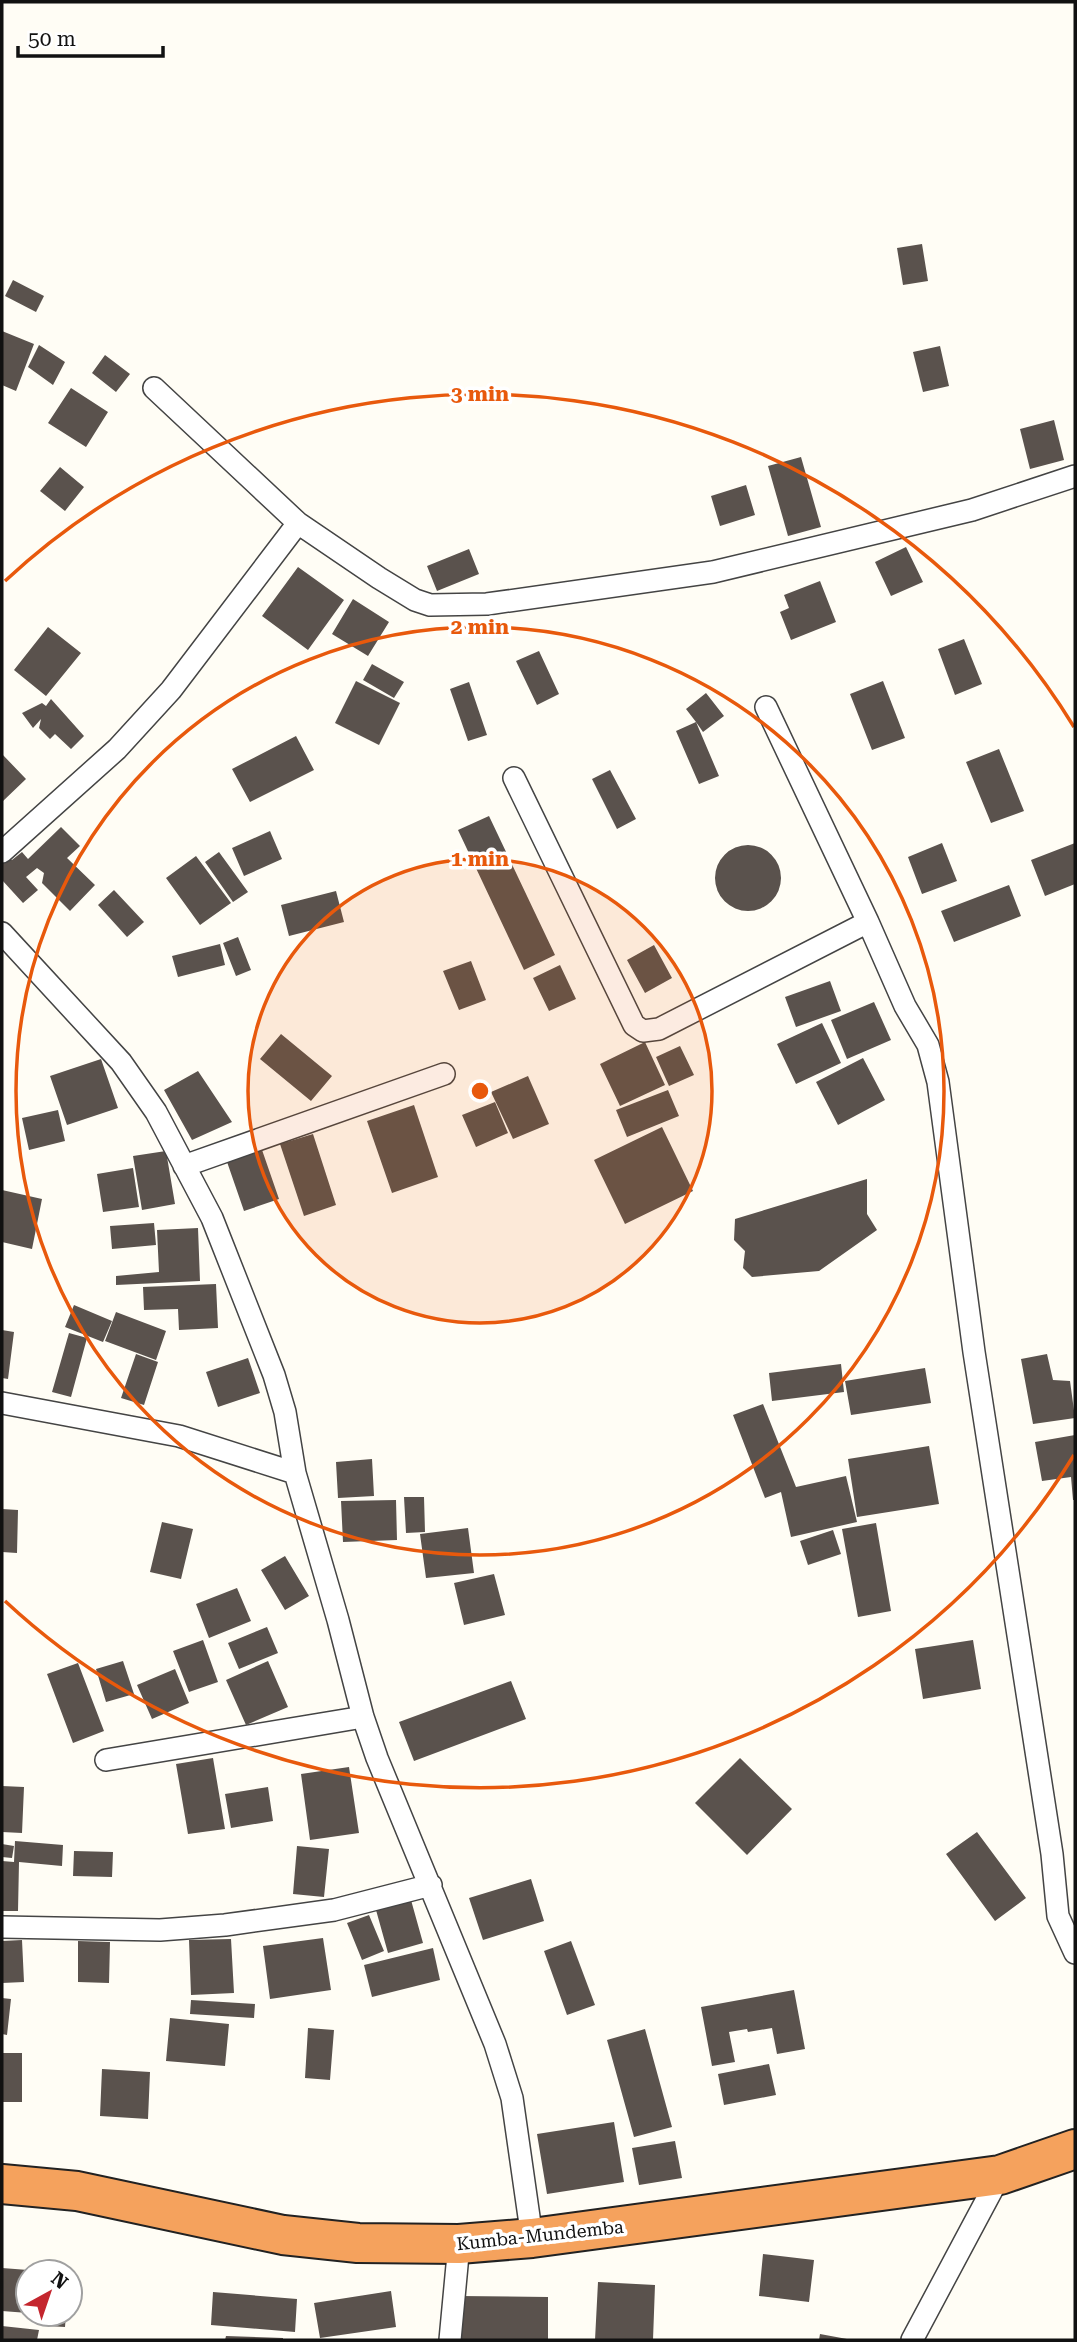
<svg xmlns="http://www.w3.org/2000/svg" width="1077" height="2342" font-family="'Roboto Serif',serif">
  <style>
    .building { fill: #5a524d }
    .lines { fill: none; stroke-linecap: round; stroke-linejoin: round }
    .street-casing { stroke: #444; stroke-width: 24 }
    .highway-casing { stroke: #222; stroke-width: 42 }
    .street { stroke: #fff; stroke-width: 21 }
    .highway { stroke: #f5a25d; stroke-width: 38 }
    .ring { fill: none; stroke: #e8590c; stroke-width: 3.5 }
    .labels { text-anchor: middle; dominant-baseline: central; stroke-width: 7; stroke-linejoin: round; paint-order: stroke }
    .street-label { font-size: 18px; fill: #111; stroke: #fff }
    .centre { fill: #e8590c; stroke: #fff; stroke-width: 3.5 }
    .ring-label { font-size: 21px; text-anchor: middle; font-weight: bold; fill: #e8590c; stroke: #fff; stroke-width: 7; stroke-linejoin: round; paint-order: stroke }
  </style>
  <rect width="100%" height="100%" fill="#fffdf5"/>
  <path class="building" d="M922 244 928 281 903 285 897 248Z
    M13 280 44 296 36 312 5 296Z
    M2 331 34 344 16 391 2 385Z
    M39 345 65 362 53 385 28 367Z
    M940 346 949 386 923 392 913 352Z
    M105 355 130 374 116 392 92 373Z
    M71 388 108 412 86 447 48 423Z
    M1054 420 1064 460 1030 469 1020 429Z
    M801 457 821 527 788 536 768 466Z
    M60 467 84 487 65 511 40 491Z
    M746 485 755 515 720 526 711 496Z
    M906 547 923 582 891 596 875 562Z
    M469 549 479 574 437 591 427 566Z
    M298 567 344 600 308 650 262 616Z
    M820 581 836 622 791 640 780 612 789 608 784 595Z
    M353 599 389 622 368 656 332 634Z
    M48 627 81 653 46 696 14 670Z
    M964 639 982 684 955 695 938 649Z
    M539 651 559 694 537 705 516 661Z
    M372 664 404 682 394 698 363 680Z
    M356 681 400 703 379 745 335 723Z
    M883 681 905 738 872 750 850 694Z
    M469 682 487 735 468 741 450 689Z
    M706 693 724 716 703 732 696 722 719 776 699 784 676 731 696 722 686 709Z
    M51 699 84 736 71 749 55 734 50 739 39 728 41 719 33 728 22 713 42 703 46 706Z
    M296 736 314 770 250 802 232 769Z
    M999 749 1024 811 991 823 966 762Z
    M2 754 26 779 2 802Z
    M610 770 636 819 617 829 592 779Z
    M489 816 555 955 524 970 458 830Z
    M61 827 80 846 67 858 95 885 70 911 42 883 44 873 37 868 26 877 38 890 23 903 2 880V864L8 858 12 860 22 852 28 859Z
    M270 831 282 859 244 876 232 848Z
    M942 843 957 881 922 894 908 857Z
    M1075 843V884L1045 896 1031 860Z
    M715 878a33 33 0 1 1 66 0a33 33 0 1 1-66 0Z
    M219 852 248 892 233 902 205 862Z
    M196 856 231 903 200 925 166 878Z
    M1009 885 1021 916 954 942 941 911Z
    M114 890 144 922 127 937 98 905Z
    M336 891 344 922 289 936 281 905Z
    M238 937 251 970 236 976 223 943Z
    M220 944 225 965 178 977 172 956Z
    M654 945 672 978 645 993 627 960Z
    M471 961 486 1000 459 1010 443 971Z
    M560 965 576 999 549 1011 533 978Z
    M830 981 841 1011 796 1027 785 997Z
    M874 1002 891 1040 847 1059 831 1020Z
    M822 1023 841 1063 796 1084 777 1044Z
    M281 1034 332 1076 311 1101 260 1059Z
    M645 1042 665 1085 620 1106 600 1064Z
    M680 1046 694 1075 669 1086 656 1057Z
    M863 1058 885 1100 838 1125 816 1082Z
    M101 1059 118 1108 67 1125 50 1076Z
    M198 1071 232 1122 192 1140 164 1090Z
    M528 1076 549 1124 513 1139 491 1092Z
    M668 1090 679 1116 627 1137 616 1110Z
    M495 1102 508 1133 476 1147 462 1115Z
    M414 1105 438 1177 392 1193 367 1121Z
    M58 1110 65 1141 29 1150 22 1118Z
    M662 1127 693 1191 625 1224 594 1160Z
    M313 1134 336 1205 304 1216 280 1144Z
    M261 1147 279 1199 244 1211 226 1159Z
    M166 1151 175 1204 142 1210 133 1156Z
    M133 1168 139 1207 103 1212 97 1174Z
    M867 1179V1214L877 1230 819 1271 752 1277 743 1268 745 1251 734 1240 735 1219Z
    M2 1190 42 1199 32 1249 2 1242Z
    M154 1223 156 1245 112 1249 110 1226Z
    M198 1228 200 1281 116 1285V1276L159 1272 157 1230Z
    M216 1284 218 1328 179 1330 178 1309 144 1310 143 1287Z
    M74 1305 112 1321 103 1342 65 1327Z
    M116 1312 166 1331 156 1360 105 1341Z
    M2 1330 14 1332 8 1379 2 1378Z
    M69 1333 87 1338 71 1397 52 1392Z
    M136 1354 158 1362 144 1405 121 1398Z
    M1047 1354 1053 1380 1070 1381 1075 1418 1033 1424 1021 1359Z
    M248 1358 260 1393 218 1407 206 1372Z
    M841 1364 844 1392 772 1401 769 1373Z
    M925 1368 931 1403 851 1415 845 1381Z
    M763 1404 796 1487 846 1476 857 1522 791 1537 781 1492 765 1498 733 1415Z
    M1075 1435V1500H1073L1071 1477 1042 1481 1035 1442Z
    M929 1446 939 1504 857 1517 848 1459Z
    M372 1459 374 1496 338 1498 336 1462Z
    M404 1497H424L425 1532 406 1533Z
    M396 1500 397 1540 343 1542 341 1501Z
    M2 1509 18 1510 17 1553 2 1552Z
    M162 1522 193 1529 181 1579 150 1572Z
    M876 1523 891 1611 858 1617 842 1529Z
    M468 1528 474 1573 426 1578 420 1534Z
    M833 1530 841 1554 808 1565 800 1541Z
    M285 1556 309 1596 285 1610 261 1570Z
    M494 1574 505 1615 464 1625 454 1583Z
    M237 1588 251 1621 209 1638 196 1604Z
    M267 1627 278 1653 239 1669 228 1643Z
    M203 1640 218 1682 189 1692 173 1651Z
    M973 1640 981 1689 923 1699 915 1649Z
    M123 1661 134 1694 106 1702 96 1669Z
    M268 1661 288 1707 246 1725 226 1680Z
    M78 1663 104 1731 73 1743 47 1674Z
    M175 1669 189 1703 152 1719 137 1685Z
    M511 1681 526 1719 414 1761 399 1722Z
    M213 1758 225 1829 188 1834 176 1764Z
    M740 1758 792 1809 747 1855 695 1803Z
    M349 1767 359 1833 310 1840 301 1774Z
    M2 1786 24 1787 22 1833 2 1832Z
    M268 1787 273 1821 231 1828 225 1794Z
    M977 1832 1026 1898 995 1921 946 1854Z
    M15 1841 63 1845 62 1866 19 1862 18 1911H2V1861L14 1862Z
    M2 1844 14 1846 12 1858 2 1857Z
    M297 1846 329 1849 324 1897 293 1894Z
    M74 1851 113 1852 112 1877 73 1876Z
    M531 1879 544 1921 483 1940 469 1898Z
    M411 1900 423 1943 388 1953 376 1910Z
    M369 1915 384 1951 362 1960 347 1923Z
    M323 1938 331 1990 270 1999 263 1946Z
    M231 1939 234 1993 191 1995 189 1940Z
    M22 1940 24 1982 2 1983V1941Z
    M78 1941 110 1942 109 1983 78 1982Z
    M571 1941 595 2005 567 2015 544 1951Z
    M433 1948 440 1980 372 1997 364 1965Z
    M794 1990 805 2049 777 2054 772 2028 748 2032 747 2029 729 2032 735 2062 712 2066 701 2007Z
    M2 1998 11 1999 7 2035 2 2034Z
    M191 2000 255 2004 254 2018 190 2014Z
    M170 2018 229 2024 225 2066 166 2061Z
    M308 2028 334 2030 330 2080 305 2078Z
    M645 2029 672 2127 634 2137 607 2040Z
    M2 2053H22V2102H2Z
    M769 2064 776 2095 724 2105 718 2074Z
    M102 2069 150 2072 148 2119 100 2116Z
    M614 2122 624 2182 547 2194 537 2134Z
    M675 2141 682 2178 639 2185 632 2148Z
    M763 2254 814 2260 809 2302 759 2296Z
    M2 2268 28 2270V2313L2 2311Z
    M598 2282 655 2285 653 2340H595Z
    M391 2291 396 2327 320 2338 314 2303Z
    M213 2292 297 2299 295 2332 211 2325Z
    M459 2296 548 2297V2340H459Z
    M48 2314H66L65 2327 47 2326Z
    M2 2326 39 2330 37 2340H2Z
    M820 2334 847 2339V2340H819Z
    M226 2336 283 2338V2340H225Z"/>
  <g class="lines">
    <defs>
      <path id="street" d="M154 388 298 523 379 578 415 600 430 605 487 604 713 572 972 510 1075 476
        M766 707 868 922 905 1006 928 1045 938 1082 974 1352 1052 1854 1058 1916 1075 1953
        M514 778 634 1025 643 1031 659 1029 868 922
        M2 852 117 749 171 690 298 523
        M2 933 121 1062 156 1112 212 1218 274 1375 285 1412 295 1473 338 1620 363 1717 377 1758 495 2044 512 2098 532 2238
        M184 1166 444 1074
        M2 1403 179 1436 295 1473
        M106 1760 363 1717
        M2 1927 160 1930 225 1925 334 1910 431 1885
        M450 2340 459 2244
        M912 2340 1000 2175"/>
      <path id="highway" d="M2 2184 77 2191 283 2235 358 2243 459 2244 532 2238 1000 2175 1075 2149"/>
    </defs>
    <use href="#street" class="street-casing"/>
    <use href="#highway" class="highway-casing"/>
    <use href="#street" class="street"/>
    <use href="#highway" class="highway"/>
  </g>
  <circle cx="480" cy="1091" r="232" fill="#e8590c" fill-opacity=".12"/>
  <g class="ring">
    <circle cx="480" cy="1091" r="232"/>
    <circle cx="480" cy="1091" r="464"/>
    <path d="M1074 1455A697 697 0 0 1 5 1601M5 581A697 697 0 0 1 1074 727"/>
  </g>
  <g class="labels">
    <g class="street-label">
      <text transform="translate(540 2235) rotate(-6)">Kumba-Mundemba</text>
    </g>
  </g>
  <circle cx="480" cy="1091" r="10" class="centre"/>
  <g class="ring-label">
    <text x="480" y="401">3 min</text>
    <text x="480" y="634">2 min</text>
    <text x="480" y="866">1 min</text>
  </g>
  <rect width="1077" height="2342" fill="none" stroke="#111111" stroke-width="7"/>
  <g transform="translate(49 2293) rotate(40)"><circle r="33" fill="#ffffff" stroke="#a0a0a0" stroke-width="2"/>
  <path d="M0-5L12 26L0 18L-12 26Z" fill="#c4262e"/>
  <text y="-10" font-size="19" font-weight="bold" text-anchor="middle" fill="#111111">N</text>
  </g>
  <path d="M18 46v10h145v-10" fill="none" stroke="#111111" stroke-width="3.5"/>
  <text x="28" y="46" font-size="21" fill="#111111" stroke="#ffffff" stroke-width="5" paint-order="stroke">50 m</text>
</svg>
